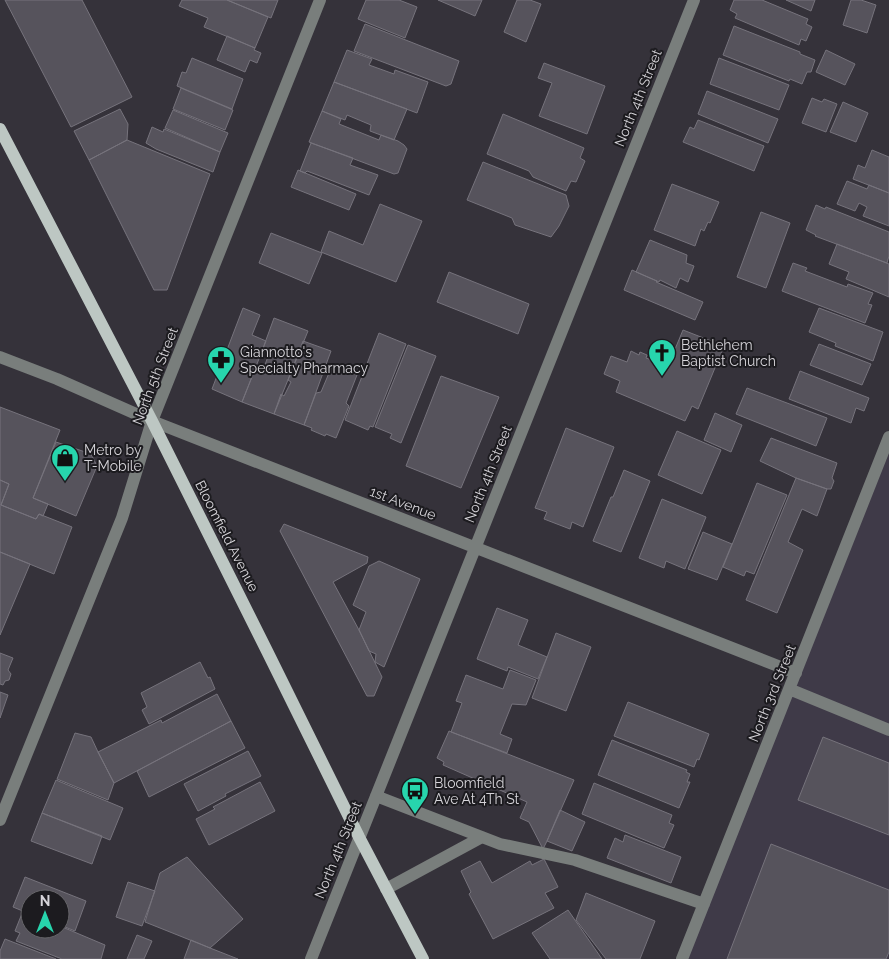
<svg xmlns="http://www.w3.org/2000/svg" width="889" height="959" font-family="Raleway,sans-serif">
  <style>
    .built { fill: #3f3a48 }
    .building { fill: #56535c; stroke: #76737c }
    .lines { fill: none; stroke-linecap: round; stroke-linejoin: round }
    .minor { stroke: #797e7c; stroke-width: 12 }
    .major { stroke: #bdc7c3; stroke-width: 12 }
    .labels { text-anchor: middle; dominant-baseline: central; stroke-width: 4; stroke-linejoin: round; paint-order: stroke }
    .street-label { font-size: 14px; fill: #d6d4d9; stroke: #1c1b1f }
    .poi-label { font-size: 14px; fill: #d6d4d9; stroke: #1c1b1f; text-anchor: start }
  </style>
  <rect width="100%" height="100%" fill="#35323a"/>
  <path class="built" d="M889 453V959H687Z"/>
  <path class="building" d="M5 0H82L132 97 71 127Z
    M182 0H227L268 17 255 48 204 27 208 18 179 6Z
    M227 0H278L271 18Z
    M366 0H399L417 7 405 38 358 19Z
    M438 0H482L475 16Z
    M517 0H530L541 4 526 42 504 32Z
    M734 0H762L808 19 806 24 812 27 806 41 801 39 799 45 735 18 737 14 730 10Z
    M786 0H815L811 11Z
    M851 0H861L876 5 867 33 843 25Z
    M365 24 459 61 451 84 446 86 354 51Z
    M734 26 800 52V54L815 60 811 72H807L802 84 790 79 789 81 723 55Z
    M227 36 255 48 254 50 261 53 257 63 250 60 245 72 217 60Z
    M347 50 372 59 369 65 394 74 395 70 428 82 417 113 334 82Z
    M826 50 855 64 845 85 816 72Z
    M192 58 243 79 232 109 177 86 182 72 186 73Z
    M719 58 789 85 779 110 710 84Z
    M544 63 605 86 587 134 539 116 552 83 538 78Z
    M334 82 407 109 394 140 370 131 371 125 347 115 345 120 322 111Z
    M181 88 233 110 225 130 173 109Z
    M707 91 778 119 768 143 698 114Z
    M812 98 822 102 824 99 837 104 826 132 802 123Z
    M843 102 868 113 856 142 830 132Z
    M120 109 128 124 127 140 89 160 74 131Z
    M173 110 228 133 220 152 165 128Z
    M322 111 341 119 339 124 379 140 381 135 398 141 404 145 407 149 398 173 394 174 309 142Z
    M503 114 584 148 580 158 585 161 576 182 571 181 566 191 533 177 529 171 487 154Z
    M698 120 764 146 754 171 683 142 690 127 694 129Z
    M152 127 163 132 164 129 220 152 213 172 156 149 146 143Z
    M127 140 210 174 167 290H154L89 160Z
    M311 143 353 158 350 165 378 175 369 195 307 171 305 173 300 171Z
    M872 150 889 157V193L853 179 858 165 865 168Z
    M483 162 566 195 569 206 559 226 551 237 515 225 512 218 467 200Z
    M298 170 356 194 349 210 291 187Z
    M847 181 867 189 869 185 889 193V226L863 216 867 207 859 203 855 211 837 204Z
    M672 184 719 202 710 223 708 222 704 231 701 229 695 246 654 230Z
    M380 204 422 221 396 282 321 252 329 231 363 245Z
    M816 205 825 209 826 207 889 232V256L887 263 815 236 816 235 806 230Z
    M761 212 790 223 766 288 737 277Z
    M271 233 322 253 309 284 259 263Z
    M650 240 687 255 686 263 694 266 688 282 680 278 676 288 660 280 659 282 636 272Z
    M837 244 889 264V297L846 279 849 272 829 264Z
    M793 263 807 268 805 271 847 287 848 284 873 293 868 304 872 305 865 323 782 291Z
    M632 270 657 281 656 282 703 302 695 320 624 290Z
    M449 272 529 304 518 334 437 302Z
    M243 308 260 315 252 335 266 341 242 402 212 389Z
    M819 308 883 332 873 361 835 346 836 343 809 332Z
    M274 318 308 331 274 414 242 402 256 367 263 370 269 354 262 351Z
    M683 330 724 346 698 409 692 406 685 421 616 392 620 381 604 374 611 356 627 362 631 351 639 355 640 352 647 355 646 358 668 366Z
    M379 333 406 344 373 427 370 426 368 430 345 420Z
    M303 341 331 351 304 425 274 414 281 394 284 396 291 382 288 380Z
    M819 344 871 364 862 385 810 365Z
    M408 345 436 356 401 443 390 438 392 434 375 427Z
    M332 366 357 375 346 403 349 406 336 438 326 434 325 436 311 430 312 428 304 425 316 393 321 392Z
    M800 371 869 398 864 411 856 408 851 423 789 399Z
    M441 376 499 397 461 488 406 466Z
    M747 388 827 418 816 446 736 414Z
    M0 407 60 430 33 498 48 504 43 516 39 514 36 519 1 505 9 484 0 480Z
    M715 413 742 425 731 452 704 440Z
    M566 428 614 447 583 527 572 522 570 529 544 519 547 512 535 508Z
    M677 431 721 450 702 494 658 475Z
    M771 438 837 463 832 478 834 481 831 489H827L796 478 760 461Z
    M56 442 91 454 97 466 76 516 33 498Z
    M624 470 650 481 621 552 593 541 611 497H613Z
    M796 478 827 489 817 516 802 509 788 542 803 550 777 613 746 600Z
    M0 480 9 484 1 505 36 519 39 514 72 527 54 574 0 552Z
    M757 483 787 495 754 574 746 571 744 576 723 567Z
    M662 499 706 517 685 569 666 561 664 568 639 558Z
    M284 524 368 557 367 563 333 582 359 630 382 677 374 696H367L280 531Z
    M703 532 732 544 717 580 688 569Z
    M0 552 30 564 0 635Z
    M379 561 420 579 384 667 375 662 376 654 369 651 359 630 366 612 353 605 369 566Z
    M497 608 528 620 518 645 547 657 538 679 508 667 507 671 477 659Z
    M556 633 591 647 566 711 532 698Z
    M0 653 13 658 8 670 11 674 9 680 5 681 3 685 0 684Z
    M200 662 208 678 210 677 215 689 149 724 142 710 147 707 141 693Z
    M510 670 536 680 526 705 512 704 500 734 512 739 507 753 451 732 462 703 456 701 466 675 503 689Z
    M0 692 8 695 0 718Z
    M217 694 231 721 114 783 98 752 161 720 162 723Z
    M628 702 709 734 699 760 697 759 694 767 614 736Z
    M231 721 245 748 149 797 137 771Z
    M449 731 574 780 547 841 543 849 529 822 520 818 527 802 443 765 444 762 437 758Z
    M75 733 91 737 98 752 114 783 108 800 57 779Z
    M823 737 889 763V835L798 800Z
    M612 740 687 770 686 772 690 774 687 782H690L679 808 598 775Z
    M248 751 261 776 225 794 226 796 198 811 184 784Z
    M56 780 123 808 110 840 42 813Z
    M260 782 275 811 209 845 196 819 215 809 213 807Z
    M594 783 672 815 669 823 674 825 664 848 582 814Z
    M560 810 585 822 572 851 547 841Z
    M42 813 102 836 92 864 31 841Z
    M625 835 681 857 671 883 607 858 615 838 623 842Z
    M771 844 889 890V952L886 959H727Z
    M187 857 243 919 210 948 145 922 160 873Z
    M544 859 558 887 545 893 554 908 493 939 469 894 471 892 461 871 480 861 492 883 530 861 532 865Z
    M25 877 86 901 75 931 60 925V899H30V914L13 907Z
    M128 882 155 891 142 926 116 917Z
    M586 893 655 921 640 959H606L576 920Z
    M568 910 602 959H550L532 933Z
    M23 911 30 914V929H60V926L105 945 101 959H62L16 941 20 933 15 931Z
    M137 935 152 941 144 959H127Z
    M5 939 56 959H0V951Z
    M191 940 210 948 238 959H184Z"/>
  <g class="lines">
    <path class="minor" d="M0 357 57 379 152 421 796 673
      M789 689 889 730
      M376 796 500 844 575 860 704 904
      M0 820 122 518 152 421 320 0
      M386 889 482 837
      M311 959 694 0
      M682 959 889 437"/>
    <path class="major" d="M0 129 152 421 267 651 359 837 423 959"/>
  </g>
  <defs>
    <symbol id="church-pin" viewBox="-11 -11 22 30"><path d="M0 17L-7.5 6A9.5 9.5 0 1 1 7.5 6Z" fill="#27d5ad" stroke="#1c1b1f"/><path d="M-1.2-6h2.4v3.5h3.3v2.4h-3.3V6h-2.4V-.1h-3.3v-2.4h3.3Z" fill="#111"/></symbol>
    <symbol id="pharmacy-pin" viewBox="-11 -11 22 30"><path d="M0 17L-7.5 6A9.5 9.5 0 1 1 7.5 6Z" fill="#27d5ad" stroke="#1c1b1f"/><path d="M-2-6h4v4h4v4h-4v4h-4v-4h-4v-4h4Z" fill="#111"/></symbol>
    <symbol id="shop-pin" viewBox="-11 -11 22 30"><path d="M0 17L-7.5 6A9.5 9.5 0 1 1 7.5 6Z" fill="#27d5ad" stroke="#1c1b1f"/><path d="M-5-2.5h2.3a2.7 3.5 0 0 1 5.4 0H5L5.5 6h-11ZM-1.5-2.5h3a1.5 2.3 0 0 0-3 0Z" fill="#111"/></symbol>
    <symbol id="bus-pin" viewBox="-11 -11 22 30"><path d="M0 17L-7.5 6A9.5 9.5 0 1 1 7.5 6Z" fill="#27d5ad" stroke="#1c1b1f"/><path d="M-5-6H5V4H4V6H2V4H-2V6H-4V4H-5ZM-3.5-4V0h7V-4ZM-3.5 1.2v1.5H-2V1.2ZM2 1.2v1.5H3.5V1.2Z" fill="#111"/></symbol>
  </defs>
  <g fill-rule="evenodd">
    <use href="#church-pin" x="646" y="337" width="32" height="43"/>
    <use href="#pharmacy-pin" x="205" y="344" width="32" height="43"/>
    <use href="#shop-pin" x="49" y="442" width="32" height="43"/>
    <use href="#bus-pin" x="399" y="775" width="32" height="43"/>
  </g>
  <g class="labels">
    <g class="street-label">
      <text transform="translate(638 98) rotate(-68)">North 4th Street</text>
      <text transform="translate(155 376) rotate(-69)">North 5th Street</text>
      <text transform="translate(488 474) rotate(-68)">North 4th Street</text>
      <text transform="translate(403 503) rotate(21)">1st Avenue</text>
      <text transform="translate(227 536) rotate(63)">Bloomfield Avenue</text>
      <text transform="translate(772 693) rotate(-68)">North 3rd Street</text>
      <text transform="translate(338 850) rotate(-68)">North 4th Street</text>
    </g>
    <g class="poi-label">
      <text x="681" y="345">Bethlehem<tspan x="681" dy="16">Baptist Church</tspan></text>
      <text x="240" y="352">Giannotto's<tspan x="240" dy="16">Specialty Pharmacy</tspan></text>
      <text x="84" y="450">Metro by<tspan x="84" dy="16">T-Mobile</tspan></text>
      <text x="434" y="783">Bloomfield<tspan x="434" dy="16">Ave At 4Th St</tspan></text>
    </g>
  </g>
  <g transform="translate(45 914)"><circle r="24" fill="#1c1b1f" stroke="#666569"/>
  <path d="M0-4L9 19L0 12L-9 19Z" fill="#27d5ad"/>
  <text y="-8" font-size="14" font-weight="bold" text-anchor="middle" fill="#d6d4d9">N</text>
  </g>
</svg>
